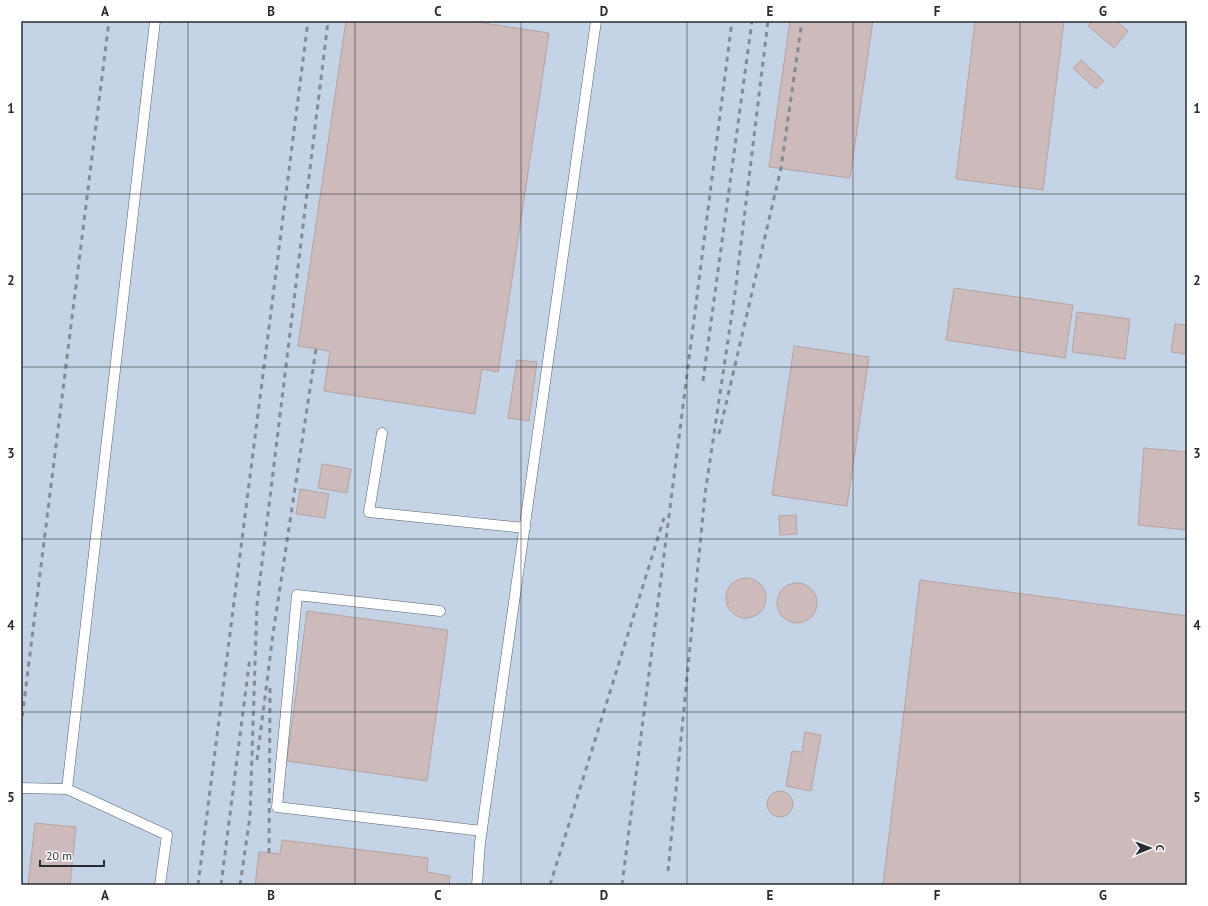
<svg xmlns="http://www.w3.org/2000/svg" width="1208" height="906" font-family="'PT Sans',sans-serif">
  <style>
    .built { fill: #c4d4e6 }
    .building { fill: #cdbaba; stroke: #b5a3a2 }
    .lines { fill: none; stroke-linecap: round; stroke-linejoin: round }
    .service-casing { stroke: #565f6a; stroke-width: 11 }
    .service { stroke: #fff; stroke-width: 10 }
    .rail { stroke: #848b95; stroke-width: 3; stroke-dasharray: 5 5; stroke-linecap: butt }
    .grid { fill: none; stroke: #272b30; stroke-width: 1; stroke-opacity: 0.55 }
    .neatline { fill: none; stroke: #272b30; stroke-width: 1.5 }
    .grid-label { font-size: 13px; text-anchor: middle; font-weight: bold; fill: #272b30 }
  </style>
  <rect width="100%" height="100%" fill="#d7e1ef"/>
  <path class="built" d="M21 21H1187V885H21Z"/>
  <path class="building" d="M346 21H470L549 33 498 372 482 369 475 414 324 391 330 351 298 346Z
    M790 21H873L850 178 769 167Z
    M975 21H1064L1043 190 956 179Z
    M1092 21H1116L1128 31 1114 48 1088 26Z
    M1081 60 1104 81 1096 89 1073 68Z
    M954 288 1073 305 1065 358 946 340Z
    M1077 312 1130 319 1125 359 1072 352Z
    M1175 324 1187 325V354L1171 352Z
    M794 346 869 357 847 506 772 495Z
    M517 360 537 362 529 421 508 418Z
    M1144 448 1187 452V530L1138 525Z
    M322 464 351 469 347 493 318 488Z
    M300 489 329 494 325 518 296 514Z
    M796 515 797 534 780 535 779 516Z
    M726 598a20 20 0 1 1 40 0a20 20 0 1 1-40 0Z
    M920 580 1187 616V885H883Z
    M777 603a20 20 0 1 1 40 0a20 20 0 1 1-40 0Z
    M307 611 448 630 427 781 287 761Z
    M805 732 821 735 811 791 786 786 792 751 802 752Z
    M767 804a13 13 0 1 1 26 0a13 13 0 1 1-26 0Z
    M35 823 76 827 70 885H28Z
    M282 840 428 858 427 872 450 876 449 885H255L259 852 280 854Z"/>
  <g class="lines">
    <defs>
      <path id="service" d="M382 433 369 512 525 528
        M440 611 297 595 277 807 482 831
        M21 788 67 789 167 835 160 885
        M67 789 155 21
        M477 885 480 843 596 21"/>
    </defs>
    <use href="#service" class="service-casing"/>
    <use href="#service" class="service"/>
    <path class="rail" d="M703 381 752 21
      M719 434 781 168 802 21
      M21 726 109 21
      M257 760 273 634 316 349
      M269 853 270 688
      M668 871 705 494 735 293 768 21
      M198 885 308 21
      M221 885 250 657
      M240 885 250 816 257 604 328 21
      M550 885 664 518
      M622 885 732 21"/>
  </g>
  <path class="grid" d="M188 21V885M355 21V885M521 21V885M687 21V885M853 21V885M1020 21V885M21 194H1187M21 367H1187M21 539H1187M21 712H1187"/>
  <rect width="1208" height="906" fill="none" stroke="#ffffff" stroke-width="44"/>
  <g transform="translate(1150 848) rotate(89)" stroke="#ffffff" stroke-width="3" paint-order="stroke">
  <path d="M0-3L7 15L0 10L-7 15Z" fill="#272b30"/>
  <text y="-6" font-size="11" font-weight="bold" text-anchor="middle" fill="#272b30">С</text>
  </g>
  <path d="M40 860v6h64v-6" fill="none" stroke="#272b30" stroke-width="2"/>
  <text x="46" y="860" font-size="12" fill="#272b30" stroke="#ffffff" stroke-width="3" paint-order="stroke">20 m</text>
  <rect x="22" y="22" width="1164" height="862" class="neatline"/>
  <g class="grid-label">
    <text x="105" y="16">A</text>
    <text x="271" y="16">B</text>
    <text x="438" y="16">C</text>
    <text x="604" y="16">D</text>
    <text x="770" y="16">E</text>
    <text x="937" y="16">F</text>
    <text x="1103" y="16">G</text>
    <text x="11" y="113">1</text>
    <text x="1197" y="113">1</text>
    <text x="11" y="285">2</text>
    <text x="1197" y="285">2</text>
    <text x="11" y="458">3</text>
    <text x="1197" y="458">3</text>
    <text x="11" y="630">4</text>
    <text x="1197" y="630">4</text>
    <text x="11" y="802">5</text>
    <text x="1197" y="802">5</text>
    <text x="105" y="900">A</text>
    <text x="271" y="900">B</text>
    <text x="438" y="900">C</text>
    <text x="604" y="900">D</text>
    <text x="770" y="900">E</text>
    <text x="937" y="900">F</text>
    <text x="1103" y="900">G</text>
  </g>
</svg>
